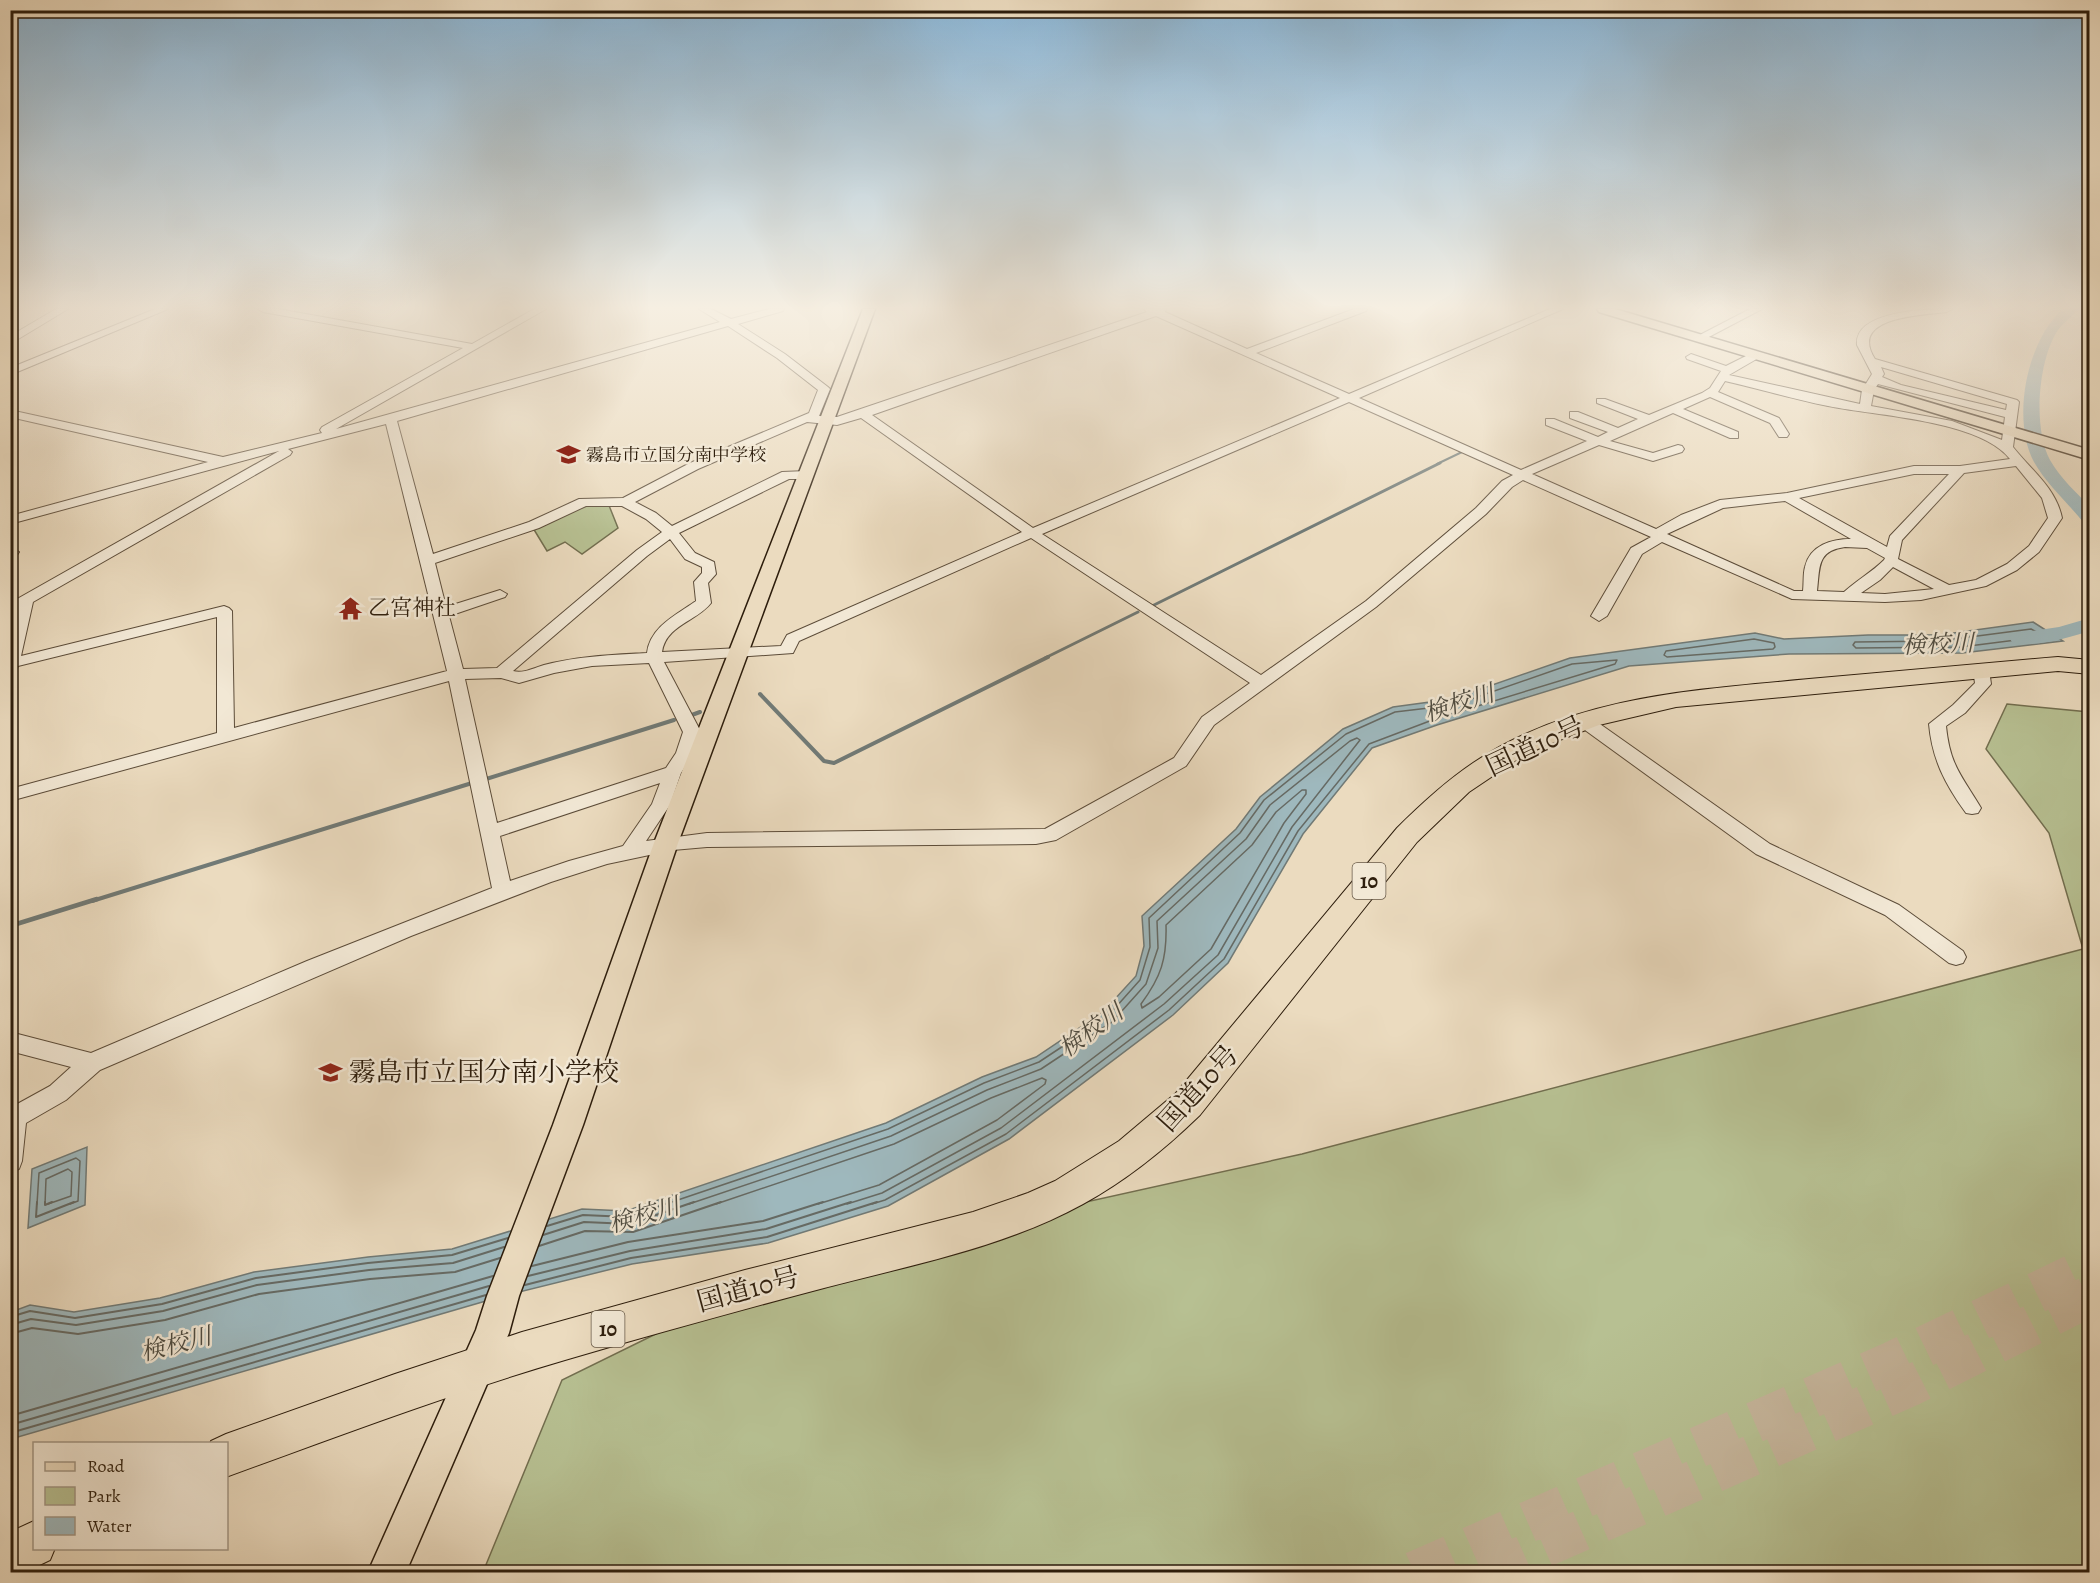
<svg xmlns="http://www.w3.org/2000/svg" width="2100" height="1583" font-family="Alegreya,'Noto Serif JP',serif">
  <style>
    .green { fill: #b7c092; stroke: #726e4f; stroke-width: 1.5 }
    .water { fill: #9eb8bd; stroke: #717a76; stroke-width: 1.5 }
    .lines { fill: none; stroke-linecap: round; stroke-linejoin: round }
    .shore-far1 { stroke: #666a64; stroke-width: 1.5 }
    .shore { stroke: #666a64; stroke-width: 2 }
    .stream-far3 { stroke: #717a76; stroke-width: 2 }
    .stream-far2 { stroke: #717a76; stroke-width: 3 }
    .stream-far1 { stroke: #717a76; stroke-width: 4 }
    .stream { stroke: #717a76; stroke-width: 4.5 }
    .river { fill: #9eb8bd; fill-rule: evenodd }
    .highway-tunnel { stroke: #c5b59b; stroke-width: 41; stroke-dasharray: 41 21; stroke-linecap: butt }
    .minor-casing { stroke: #5c4c39; stroke-width: 2 }
    .major-casing { stroke: #2d1d0c; stroke-width: 3 }
    .highway-casing { stroke: #2d1d0c; stroke-width: 2 }
    .minor { fill: #f2e8d5; fill-rule: evenodd }
    .major { fill: #ebdbbf; fill-rule: evenodd }
    .highway { fill: #ebdbbf; fill-rule: evenodd }
    .labels { text-anchor: middle; dominant-baseline: central; stroke-width: 5; stroke-linejoin: round; paint-order: stroke }
    .far-poi-label { font-size: 18px; fill: #2d1d0c; stroke: #f2e8d5; text-anchor: start }
    .shield { fill: #f2e8d5; stroke: #685a48; stroke-width: 1.5 }
    .shield-label { font-size: 21px; font-weight: bold; fill: #2d1d0c }
    .poi-label { font-size: 22px; fill: #2d1d0c; stroke: #f2e8d5; text-anchor: start }
    .water-label { font-size: 24px; font-style: italic; fill: #4f4c41; stroke: #f2e8d5 }
    .near-street-label { font-size: 27px; fill: #2d1d0c; stroke: #f2e8d5 }
    .near-poi-label { font-size: 27px; fill: #2d1d0c; stroke: #f2e8d5; text-anchor: start }
  </style>
  <rect width="100%" height="100%" fill="#ebdbbf"/>
  <filter id="stains"><feTurbulence type="fractalNoise" baseFrequency=".00333" numOctaves="4"/><feColorMatrix values="0 0 0 0 .2 0 0 0 0 .09 0 0 0 0 .02 0 0 0 .5 -.17"/></filter>
  <radialGradient id="worn" r=".72"><stop offset=".6" stop-color="#630" stop-opacity="0"/><stop offset="1" stop-color="#630" stop-opacity=".3"/></radialGradient>
  <path class="green" d="M608 503 618 528 582 554 565 542 547 551 533 528 586 504Z
    M2007 704 2089 712V1572H483L562 1380 670 1327 991 1223 1302 1154 2083 949 2049 833 1986 749Z"/>
  <path class="water" d="M2033 622 2063 641 1962 653 1789 654 1629 666 1437 725 1372 748 1303 834 1228 963 1173 1015 1009 1139 888 1206 768 1243 632 1264 503 1296 11 1439V1312L30 1305 74 1312 160 1298 254 1272 368 1257 452 1249 582 1209 626 1211 886 1123 982 1077 1036 1057 1103 1012 1136 976 1144 946 1142 916 1236 829 1260 797 1343 729 1393 707 1452 699 1570 658 1755 633 1784 639 1868 635H1939Z
    M87 1147 85 1205 28 1228 32 1169Z"/>
  <g class="lines">
    <path class="shore-far1" d="M2031 629 2039 633V637L1961 647 1856 648 1853 645 1855 642 1939 641Z
      M1754 639 1774 643 1775 647 1773 649 1667 657 1664 655 1666 651Z
      M1302 790H1306V794L1284 823 1211 949 1159 997 1142 1008 1141 1004C1161 977 1167 959 1166 925L1252 845 1276 812Z
      M37 1204 39 1173 76 1158 80 1161 78 1201 70 1204
      M45 1204 46 1179 68 1169 72 1172 71 1196 48 1204
      M666 1204 888 1129 984 1083 1039 1062 1107 1017 1140 980 1150 947 1149 918 1240 833 1264 800 1346 734 1395 712 1454 705 1572 664 1617 660 1615 664 1435 719 1369 744 1298 831 1224 959 1169 1010 1006 1134 885 1200 872 1204
      M689 1204 891 1136 987 1090 1041 1069 1112 1022 1146 984 1158 948 1157 921 1246 839 1270 805 1350 741 1357 738 1360 740 1292 827 1218 955 1164 1004 1001 1128 882 1193 847 1204
      M716 1204 894 1144 991 1098 1042 1078 1046 1080 1045 1084 997 1120 879 1185 818 1204"/>
    <path class="shore" d="M37 1202 36 1217 74 1202
      M45 1202V1205L52 1202
      M547 1226 583 1215 628 1217 671 1202
      M543 1235 584 1222 630 1224 694 1202
      M539 1246 585 1231 633 1232 721 1202
      M532 1266 628 1242 763 1221 823 1202
      M528 1276 630 1251 766 1229 851 1202
      M525 1285 631 1258 767 1237 877 1202
      M10 1317 30 1311 75 1318 162 1304 256 1278 368 1263 452 1255 508 1238
      M10 1325 31 1319 76 1325 163 1311 257 1285 369 1270 453 1263 504 1247
      M10 1334 32 1328 78 1334 165 1320 259 1294 370 1279 455 1272 500 1258
      M10 1416 493 1276
      M10 1425 489 1286
      M10 1433 486 1295"/>
    <path class="stream-far3" d="M1437 464 1462 452"/>
    <path class="stream-far2" d="M1150 607 1440 463
      M1045 658 1138 612"/>
    <path class="stream-far1" d="M760 694 824 761 834 763 1048 657
      M689 716 700 712
      M483 780 674 720
      M92 901 472 783"/>
    <path class="stream" d="M10 926 97 899"/>
    <path class="river" d="M2063 309H2078C2071 318 2062 323 2056 333 2038 364 2033 428 2050 460 2060 478 2076 492 2090 507V524L2084 523C2068 503 2047 485 2034 462 2011 419 2027 340 2063 309Z
      M2090 618V631C2067 638 2035 648 2012 642L2009 638 2012 634 2059 627Z"/>
    <path class="highway-tunnel" d="M1414 1572 1892 1362 2090 1267
      M1487 1572 1912 1385 2090 1296"/>
    <defs>
      <path id="minor" d="M10 309H20L10 312Z
        M56 309H68L10 344V336Z
        M155 309H168L10 375V368Z
        M258 309H278L472 344 534 309H546L336 429 720 322 699 309H711L731 319 769 309H784L783 311 738 324 785 354 828 387 830 389 819 416 837 417 1147 312 1144 309H1166L1165 312 1247 349 1354 309H1367L1366 311 1256 353 1349 394 1550 309H1563L1359 398 1521 470 1587 441 1546 425V419H1554L1598 437 1608 432 1570 418V412H1578L1618 428 1638 419 1597 403V399H1605L1649 415 1702 393 1710 388 1721 371 1687 359 1686 357 1691 354 1726 366 1752 353H1760V357L1729 375 1860 404 1862 390 1872 374 1857 345C1854 310 1929 309 1952 309L1947 312C1921 315 1848 317 1875 359L2017 400 2019 402 2013 447C2031 470 2056 488 2062 518L2039 552 2017 570 1986 586 1921 600 1885 602 1792 599 1662 542 1642 554 1607 616 1599 621 1591 616 1631 548 1651 537 1523 480 1512 487 1486 514 1376 607 1214 725 1186 766 1056 840 1036 844 707 847 673 850 607 864 551 882 411 936 100 1070 66 1100 26 1123 22 1161 19 1169 10 1172V1108L50 1086 71 1067 10 1051V1032L91 1053 307 961 492 888 449 681 10 801V789L217 733V617L18 666 16 671 10 673V634L16 612 10 613V603L279 451 10 524V516L208 462 10 417V410L223 457 322 433 320 430 322 427 463 348 263 312ZM1156 316 1340 398 1033 528 872 415ZM728 326 777 358 818 390 809 413 690 463 623 498 579 499 529 522 433 554 397 421ZM1881 367 2007 404 2006 410 1901 385 1882 377 1884 374ZM1725 381C1760 389 1794 399 1828 406 1876 416 1980 420 2010 459L1960 466H1914L1787 493 1720 500 1681 515 1656 529 1532 474 1599 445 1653 461 1682 452 1684 449 1682 446 1678 445 1653 453 1610 441 1673 413 1730 438H1738V432L1683 409 1710 397 1770 423 1779 437H1787L1789 434 1779 418 1718 392ZM1878 384 2005 417 2002 440 1952 421 1871 406 1874 390ZM1349 402 1513 475 1502 481 1476 508 1366 601 1261 675 1042 534ZM861 418 1022 532 787 635 781 646 662 652C666 625 696 622 711 603L708 583 716 574 714 562 695 553 679 533 789 479H807L813 475 807 471 782 472 672 526 656 513 635 502 698 469 807 422 837 425ZM386 424 447 671 234 728 232 611 229 608 224 606 21 656 33 602 290 455 292 452 288 449ZM2016 466 2042 498 2048 518 2029 546 2007 564 1976 580 1949 585 1898 559 1902 540 1964 473ZM1914 474H1949L1890 536 1887 547 1799 498ZM1785 501 1851 539C1832 539 1810 545 1805 567 1803 574 1804 583 1803 591H1794L1667 534 1723 508ZM586 506H622L646 519 662 532 637 550 497 668 463 669 449 616 505 597 507 594 500 590 446 607 435 563 539 528ZM1031 538 1250 683 1202 717 1174 758 1045 829 707 833 646 841 670 805 681 773 693 754 701 732 664 662 793 653 799 641ZM670 539 685 559 702 567V573L694 582 696 601C676 615 650 627 647 653 612 655 578 656 544 665 534 668 523 674 513 671L647 556ZM1845 547 1867 548 1885 558 1884 560C1872 572 1857 580 1844 592L1817 591C1820 568 1816 551 1845 547ZM1893 567 1934 589 1885 594 1861 593 1880 580ZM649 663 683 732 676 753 666 768 497 823 465 679 501 678 519 683 554 673 592 666ZM660 783 652 804 623 846 569 861 510 881 500 836Z
        M1750 309H1762L1703 340 1699 341 1694 338Z
        M2086 421H2090V435L2084 431Z
        M10 546 19 552 17 555 10 556Z
        M1981 665 1989 670 1991 684 1965 713 1946 726C1950 766 1962 776 1981 808L1978 813 1972 814 1966 813C1945 784 1932 759 1929 724L1953 705 1975 683 1973 670Z
        M1584 716 1590 717 1770 844 1899 905 1963 951 1966 957 1963 963 1956 965 1949 963 1885 915 1756 854 1578 725 1576 721 1578 717Z"/>
      <path id="major" d="M863 309H875L678 843 583 1125 519 1296 509 1333 406 1572H368L476 1330 487 1296 553 1125 654 843Z
        M1597 309H1615L2090 450V460L1599 312Z"/>
      <path id="highway" d="M2058 657 2090 660V674L2058 671 1676 707 1599 725 1544 746 1518 759 1469 792 1417 842 1200 1115C1165 1149 1127 1180 1083 1204 1003 1248 911 1265 824 1288 737 1311 651 1335 565 1360 450 1394 338 1436 226 1477V1444H210L211 1441 226 1434 395 1374 522 1332 745 1270 973 1212 1028 1193 1055 1181 1119 1141 1176 1093 1397 828C1421 804 1445 782 1473 763 1572 696 1694 690 1809 679 1892 672 1975 664 2058 657Z
        M34 1521V1548H55L50 1560 25 1572H10V1532Z"/>
    </defs>
    <use href="#minor" class="minor-casing"/>
    <use href="#major" class="major-casing"/>
    <use href="#highway" class="highway-casing"/>
    <use href="#minor" class="minor"/>
    <use href="#major" class="major"/>
    <use href="#highway" class="highway"/>
  </g>
  <linearGradient id="sky" x2="0" y2="1"><stop stop-color="#8ab6d7"/><stop offset="0.58" stop-color="#f6efe2"/><stop offset="1" stop-color="#f6efe2" stop-opacity="0"/></linearGradient>
  <rect width="2100" height="530" fill="url(#sky)"/>
  <defs>
    <symbol id="school-bare" viewBox="-9 -9 18 18"><path d="M0-5L7-2L0 1L-7-2ZM-4 1L0 2.5L4 1V4Q0 6-4 4Z" fill="#8f2418" stroke="#f2e8d5" stroke-width="2.5" paint-order="stroke"/></symbol>
    <symbol id="temple-bare" viewBox="-9 -9 18 18"><path d="M0-6L5-2H3V0L6.5 2.5H4V6H1.5V3h-3V6H-4V2.5H-6.5L-3 0V-2H-5Z" fill="#8f2418" stroke="#f2e8d5" stroke-width="2.5" paint-order="stroke"/></symbol>
  </defs>
  <g fill-rule="evenodd">
    <use href="#school-bare" x="552" y="438" width="33" height="33"/>
    <use href="#temple-bare" x="334" y="592" width="33" height="33"/>
    <use href="#school-bare" x="314" y="1056" width="33" height="33"/>
  </g>
  <g class="labels">
    <g class="far-poi-label">
      <text x="586" y="455">霧島市立国分南中学校</text>
    </g>
    <g class="shield">
      <rect x="1352.5" y="863" width="33" height="36" rx="4.5"/>
      <rect x="591.5" y="1311" width="33" height="36" rx="4.5"/>
    </g>
    <g class="shield-label">
      <text x="1369" y="881">10</text>
      <text x="608" y="1329">10</text>
    </g>
    <g class="poi-label">
      <text x="368" y="608">乙宮神社</text>
    </g>
    <g class="water-label">
      <text transform="translate(1938 644) rotate(-2)">検校川</text>
      <text transform="translate(1459 703) rotate(-18)">検校川</text>
      <text transform="translate(1091 1030) rotate(-36)">検校川</text>
      <text transform="translate(644 1215) rotate(-16)">検校川</text>
      <text transform="translate(176 1344) rotate(-14)">検校川</text>
    </g>
    <g class="near-street-label">
      <text transform="translate(1535 746) rotate(-25)">国道10号</text>
      <text transform="translate(1198 1088) rotate(-48)">国道10号</text>
      <text transform="translate(748 1289) rotate(-15)">国道10号</text>
    </g>
    <g class="near-poi-label">
      <text x="349" y="1072">霧島市立国分南小学校</text>
    </g>
  </g>
  <rect width="2100" height="1583" fill="none" stroke="#ebdbbf" stroke-width="36"/>
  <rect x="12" y="12" width="2076" height="1559" fill="none" stroke="#2d1d0c" stroke-width="3"/>
  <rect x="18" y="18" width="2064" height="1547" fill="none" stroke="#2d1d0c" stroke-width="1.5"/>
  <rect x="33" y="1442" width="195" height="108" fill="#f2e8d5" stroke="#a39785" stroke-width="1.5"/>
  <rect x="45" y="1462" width="30" height="9" fill="#ebdbbf" stroke="#a39785" stroke-width="1.5"/>
  <text x="87" y="1472" font-size="18" fill="#2d1d0c">Road</text>
  <rect x="45" y="1487" width="30" height="18" fill="#b7c092" stroke="#a39785" stroke-width="1.5"/>
  <text x="87" y="1502" font-size="18" fill="#2d1d0c">Park</text>
  <rect x="45" y="1517" width="30" height="18" fill="#9eb8bd" stroke="#a39785" stroke-width="1.5"/>
  <text x="87" y="1532" font-size="18" fill="#2d1d0c">Water</text>
  <rect width="100%" height="100%" filter="url(#stains)"/>
  <rect width="100%" height="100%" fill="url(#worn)"/>
</svg>
